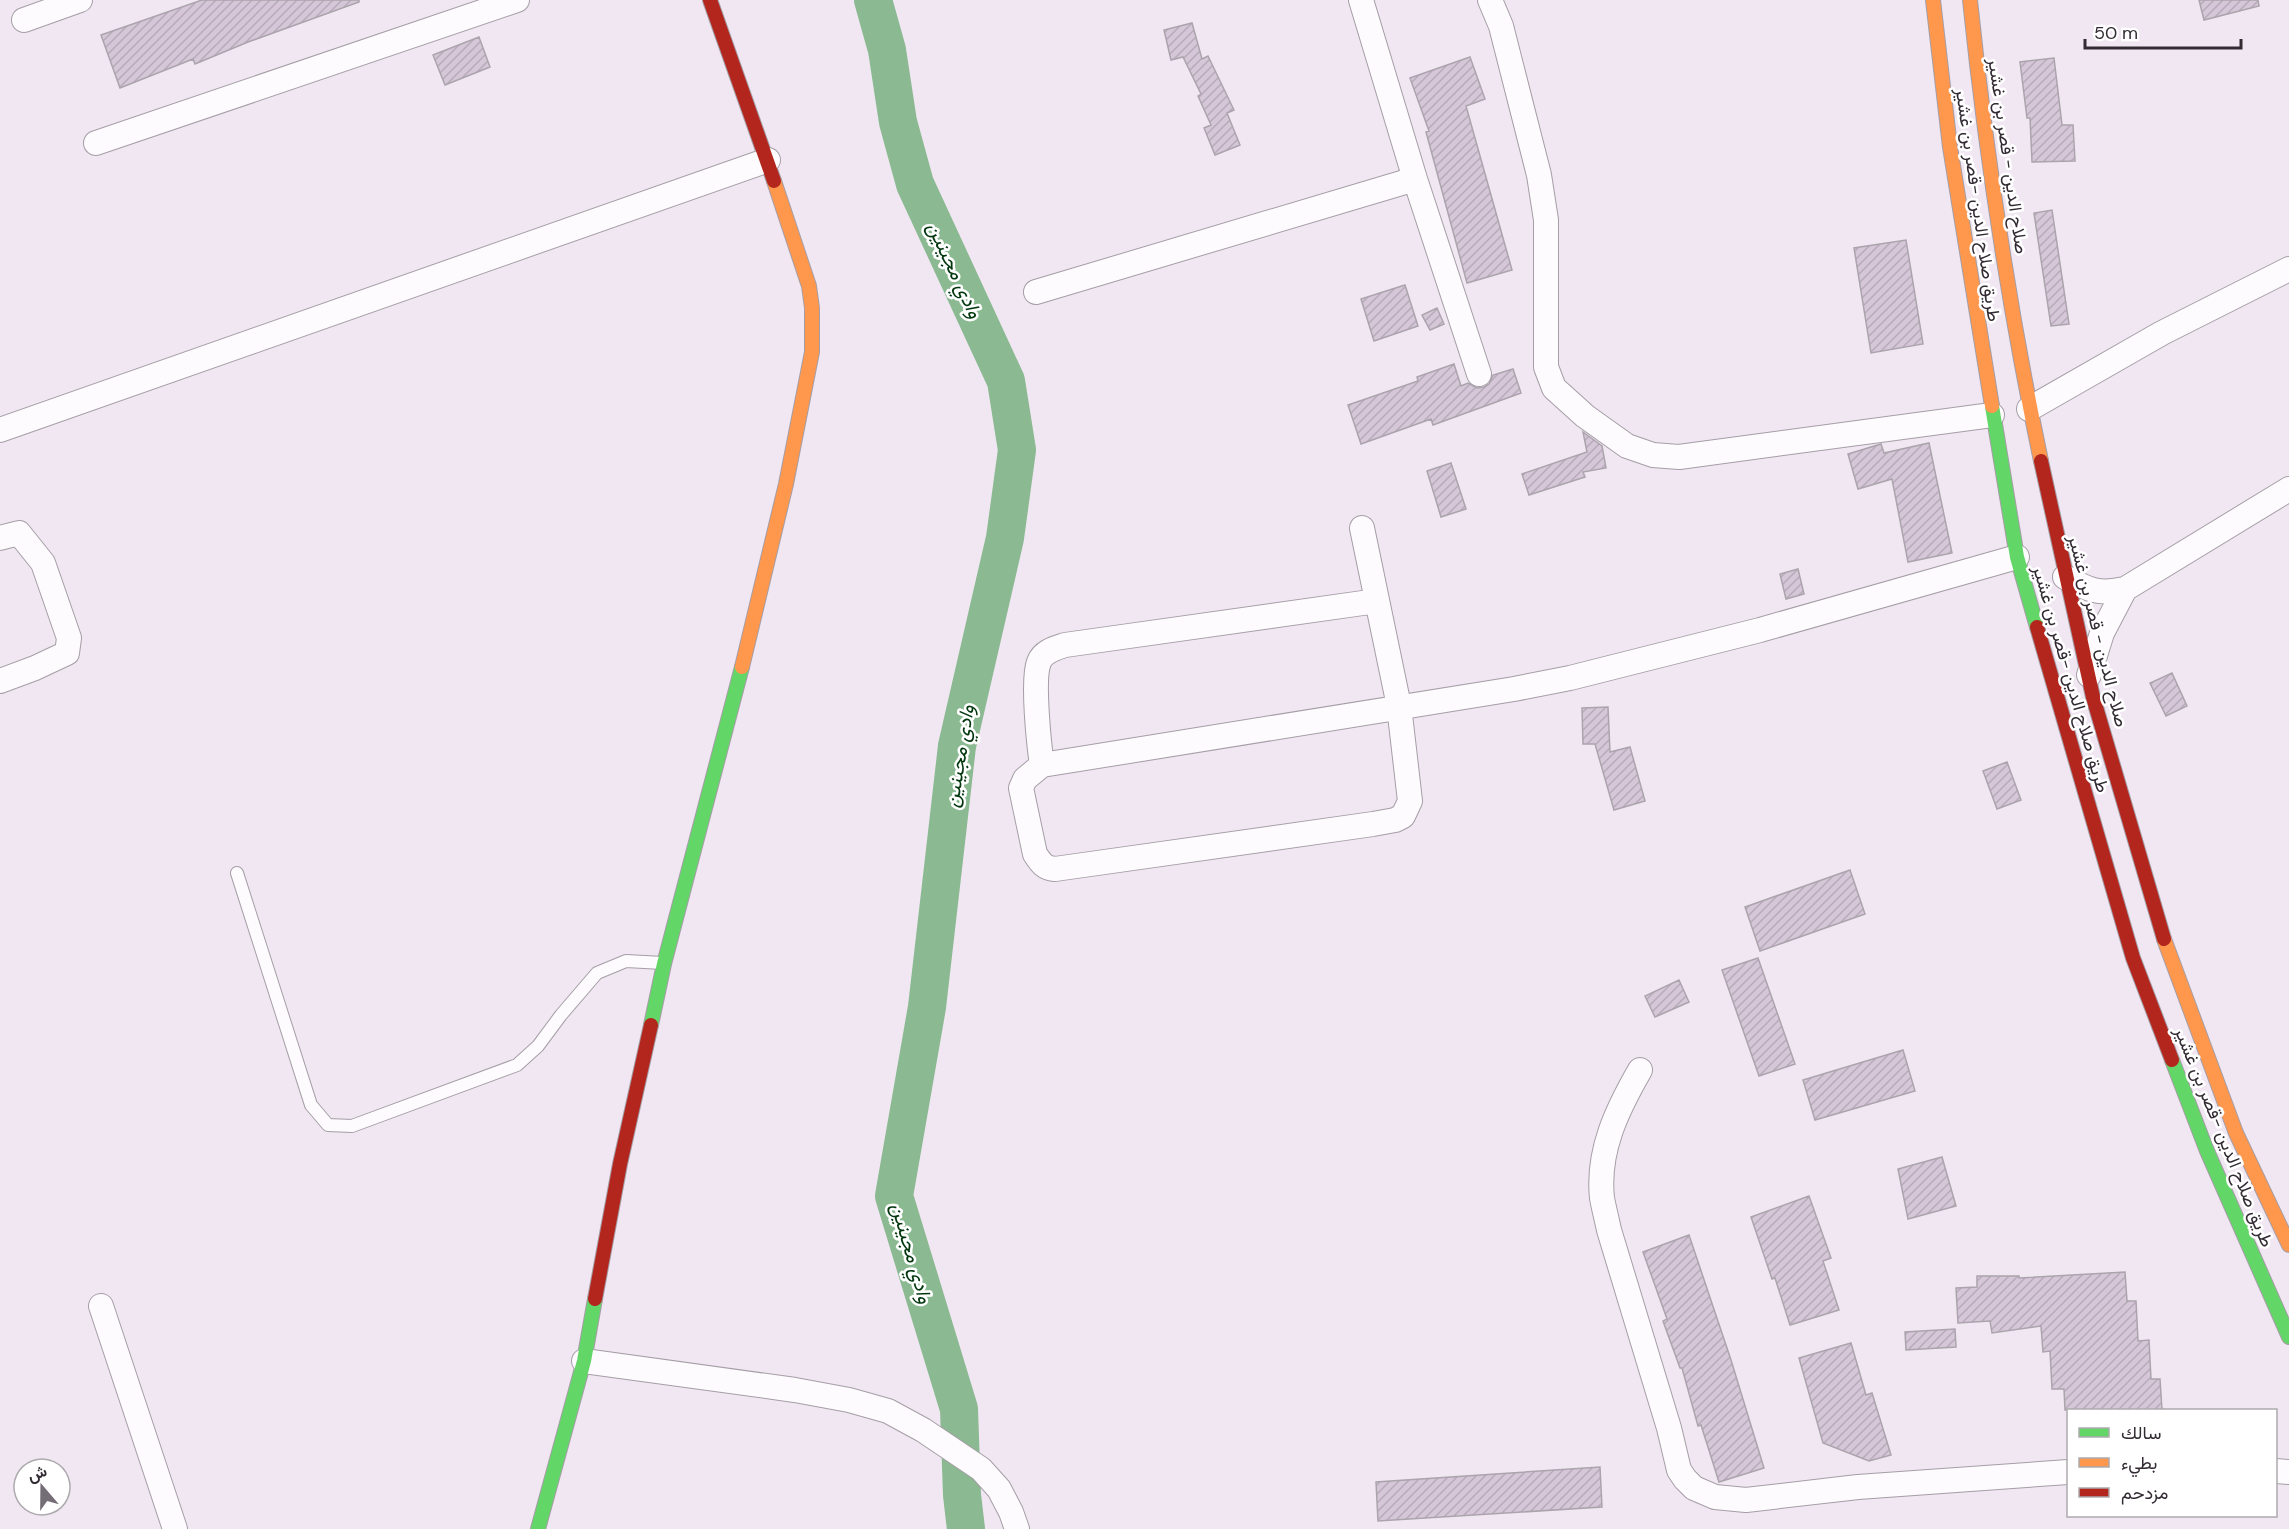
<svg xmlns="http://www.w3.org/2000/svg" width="2289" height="1529" font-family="'DM Sans',Vazirmatn,sans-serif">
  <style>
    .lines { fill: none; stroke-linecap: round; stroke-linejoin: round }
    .river { stroke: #8bb991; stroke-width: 38 }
    .building { fill: url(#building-hatch); stroke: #aba4ac; stroke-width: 1.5 }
    .lane-casing { stroke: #a59ea6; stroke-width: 14 }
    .street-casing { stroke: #a59ea6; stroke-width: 26 }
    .fast-casing { stroke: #a59ea6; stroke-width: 16 }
    .slow-casing { stroke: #a59ea6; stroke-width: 16 }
    .jam-casing { stroke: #a59ea6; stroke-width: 16 }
    .lane { stroke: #fdfbfd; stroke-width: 12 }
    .street { stroke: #fdfbfd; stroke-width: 24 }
    .fast { stroke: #63d668; stroke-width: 14 }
    .slow { stroke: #ff974d; stroke-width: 14 }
    .jam { stroke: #b3261e; stroke-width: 14 }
    .labels { text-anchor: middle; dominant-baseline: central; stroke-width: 5; stroke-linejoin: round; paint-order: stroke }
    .street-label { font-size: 18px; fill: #322b33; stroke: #fff }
    .water-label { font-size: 20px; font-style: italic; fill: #02370e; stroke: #fff }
  </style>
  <defs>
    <pattern id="building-hatch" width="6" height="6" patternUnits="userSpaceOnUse" patternTransform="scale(1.5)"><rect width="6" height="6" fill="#d5c6d8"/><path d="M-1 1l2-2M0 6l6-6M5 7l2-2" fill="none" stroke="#b7aaba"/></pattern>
  </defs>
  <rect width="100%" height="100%" fill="#f0e7f2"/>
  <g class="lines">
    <path class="river" d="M873 0 887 50 898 122 915 184 1006 381 1017 450 1005 538 957 746 927 1007 894 1196 959 1409 962 1495 966 1529"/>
  </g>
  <path class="building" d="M202 0H359V2L248 42 195 64 193 59 120 88 101 35Z
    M2199 0H2258L2259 6 2204 20Z
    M1192 23 1202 59 1208 56 1234 110 1227 113 1240 145 1215 155 1204 128 1211 125 1198 96 1201 94 1183 57 1171 60 1164 30Z
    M479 37 490 67 445 85 433 55Z
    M1470 57 1485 99 1466 106 1512 270 1467 283 1426 132 1429 131 1410 78Z
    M2054 58 2062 125H2073L2075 161 2032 162 2030 118H2027L2020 62Z
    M2052 210 2069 324 2051 326 2034 213Z
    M1906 240 1923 344 1871 353 1854 248Z
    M1405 285 1418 326 1374 341 1361 299Z
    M1437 308 1444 324 1430 330 1422 315Z
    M1454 364 1461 386 1468 383 1477 388 1484 387 1489 384 1493 375 1513 369 1521 393 1433 425 1431 419 1361 444 1348 405 1418 381 1417 377Z
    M1583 432 1602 446 1606 468 1583 472 1585 477 1529 495 1522 474 1587 452Z
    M1929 443 1952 553 1908 562 1892 479 1858 489 1848 454 1881 444 1884 453Z
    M1451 463 1466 509 1441 517 1427 471Z
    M1798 569 1804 594 1786 599 1780 574Z
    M2172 673 2187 706 2166 716 2150 683Z
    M1608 707 1610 752 1630 747 1645 801 1614 810 1595 744H1583L1582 708Z
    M2007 762 2021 800 1997 809 1983 771Z
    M1850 870 1865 914 1760 951 1745 907Z
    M1758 958 1795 1064 1759 1076 1722 970Z
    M1679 980 1689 1002 1655 1017 1645 996Z
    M1903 1050 1915 1091 1815 1120 1803 1080Z
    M1942 1157 1956 1206 1908 1219 1898 1169Z
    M1809 1196 1831 1258 1823 1261 1839 1310 1790 1325 1775 1278 1772 1279 1751 1217Z
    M1689 1235 1731 1360 1764 1468 1719 1482 1701 1425 1698 1426 1682 1368H1680L1663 1321 1667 1319 1643 1252Z
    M2125 1272 2127 1301H2136L2138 1341 2149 1340 2151 1379H2160L2162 1410H2065L2064 1389H2052L2050 1351 2043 1352 2041 1326 1992 1333 1990 1321 1958 1323 1956 1288 1977 1287V1276H2019V1278Z
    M1955 1329 1956 1347 1906 1350 1905 1332Z
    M1851 1343 1866 1395 1872 1393 1891 1455 1869 1461 1823 1443 1799 1358Z
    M1600 1467 1602 1507 1378 1521 1376 1482Z"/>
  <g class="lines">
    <defs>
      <path id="lane" d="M237 873 311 1105 328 1125 352 1126 517 1065 538 1046 561 1015 597 973 626 961 663 963"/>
      <path id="street" d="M1361 0 1415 179 1479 374
        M1490 0 1501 26 1539 175 1546 220V367L1554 388 1585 416 1627 446 1653 455 1679 457 1992 415
        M24 20 80 0
        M96 143 517 0
        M1036 292 1415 179
        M2029 409 2162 333 2289 269
        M0 430 768 160
        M1362 528 1399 706 1410 801 1403 816 1395 820 1373 824 1055 869C1044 868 1041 863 1035 854L1021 788 1025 779 1042 765 1514 689 1570 678 1760 630 2017 557
        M0 538 19 533 43 563 69 638 67 653 35 668 0 681
        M2065 577C2088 590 2099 595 2125 589L2289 489
        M2089 675 2102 633 2125 589
        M1042 765C1039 745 1032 679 1039 662 1043 651 1056 648 1065 645L1377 601
        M1640 1070C1617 1110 1597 1151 1602 1198 1604 1209 1607 1220 1609 1230L1669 1428 1679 1470 1685 1479 1694 1488 1715 1497 1746 1500 1858 1487 2068 1472
        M101 1306 175 1529
        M584 1361 795 1390 849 1400 888 1411 923 1430 981 1469 999 1489 1011 1512 1017 1529
        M2276 1471 2289 1472"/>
      <path id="fast" d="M1992 406 2017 557 2037 627
        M651 1025 664 964 742 667
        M2172 1060 2207 1151 2289 1337
        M538 1529 584 1361 595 1299"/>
      <path id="slow" d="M1933 0 1950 147 1992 406
        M1970 0C1986 155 2009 309 2041 461
        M742 667 786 484 812 352V308L809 286 774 181
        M2164 939 2236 1133 2289 1245"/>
      <path id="jam" d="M710 0 774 181
        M2041 461 2093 697 2164 939
        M2037 627 2133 958 2172 1060
        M595 1299 620 1164 651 1025"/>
    </defs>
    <use href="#lane" class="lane-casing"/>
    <use href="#street" class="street-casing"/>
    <use href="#fast" class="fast-casing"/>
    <use href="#slow" class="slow-casing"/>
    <use href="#jam" class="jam-casing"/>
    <use href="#lane" class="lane"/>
    <use href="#street" class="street"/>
    <use href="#fast" class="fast"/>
    <use href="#slow" class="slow"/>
    <use href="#jam" class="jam"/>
  </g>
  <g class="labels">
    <g class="street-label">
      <text transform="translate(2008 156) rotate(82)">صلاح الدين - قصر بن غشير</text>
      <text transform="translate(1978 205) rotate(82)">طريق صلاح الدين -قصر بن غشير</text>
      <text transform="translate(2098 631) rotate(76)">صلاح الدين - قصر بن غشير</text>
      <text transform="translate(2071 679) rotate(74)">طريق صلاح الدين -قصر بن غشير</text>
      <text transform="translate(2224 1137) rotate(68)">طريق صلاح الدين -قصر بن غشير</text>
    </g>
    <g class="water-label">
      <text transform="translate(955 270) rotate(65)">وادي مجينين</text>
      <text transform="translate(959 756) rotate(-81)">وادي مجينين</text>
      <text transform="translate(912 1253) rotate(74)">وادي مجينين</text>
    </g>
  </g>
  <rect x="2067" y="1409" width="210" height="108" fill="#ffffff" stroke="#adaaad" stroke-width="1.5"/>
  <rect x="2079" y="1428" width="30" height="9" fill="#63d668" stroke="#adaaad" stroke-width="1.5"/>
  <text x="2121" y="1439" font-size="18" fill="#322b33">سالك</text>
  <rect x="2079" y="1458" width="30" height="9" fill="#ff974d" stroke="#adaaad" stroke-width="1.5"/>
  <text x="2121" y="1469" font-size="18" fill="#322b33">بطيء</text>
  <rect x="2079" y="1488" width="30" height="9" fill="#b3261e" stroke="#adaaad" stroke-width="1.5"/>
  <text x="2121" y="1499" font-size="18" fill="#322b33">مزدحم</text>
  <g transform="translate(42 1487) rotate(340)"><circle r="28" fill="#ffffff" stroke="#adaaad" stroke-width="1.5"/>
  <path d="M0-4.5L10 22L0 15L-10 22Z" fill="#746d76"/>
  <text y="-9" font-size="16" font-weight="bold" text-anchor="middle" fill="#322b33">ش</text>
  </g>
  <path d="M2085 39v9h156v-9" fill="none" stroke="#322b33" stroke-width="3"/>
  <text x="2094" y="39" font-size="18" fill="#322b33" stroke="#ffffff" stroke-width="4.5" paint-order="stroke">50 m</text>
</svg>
